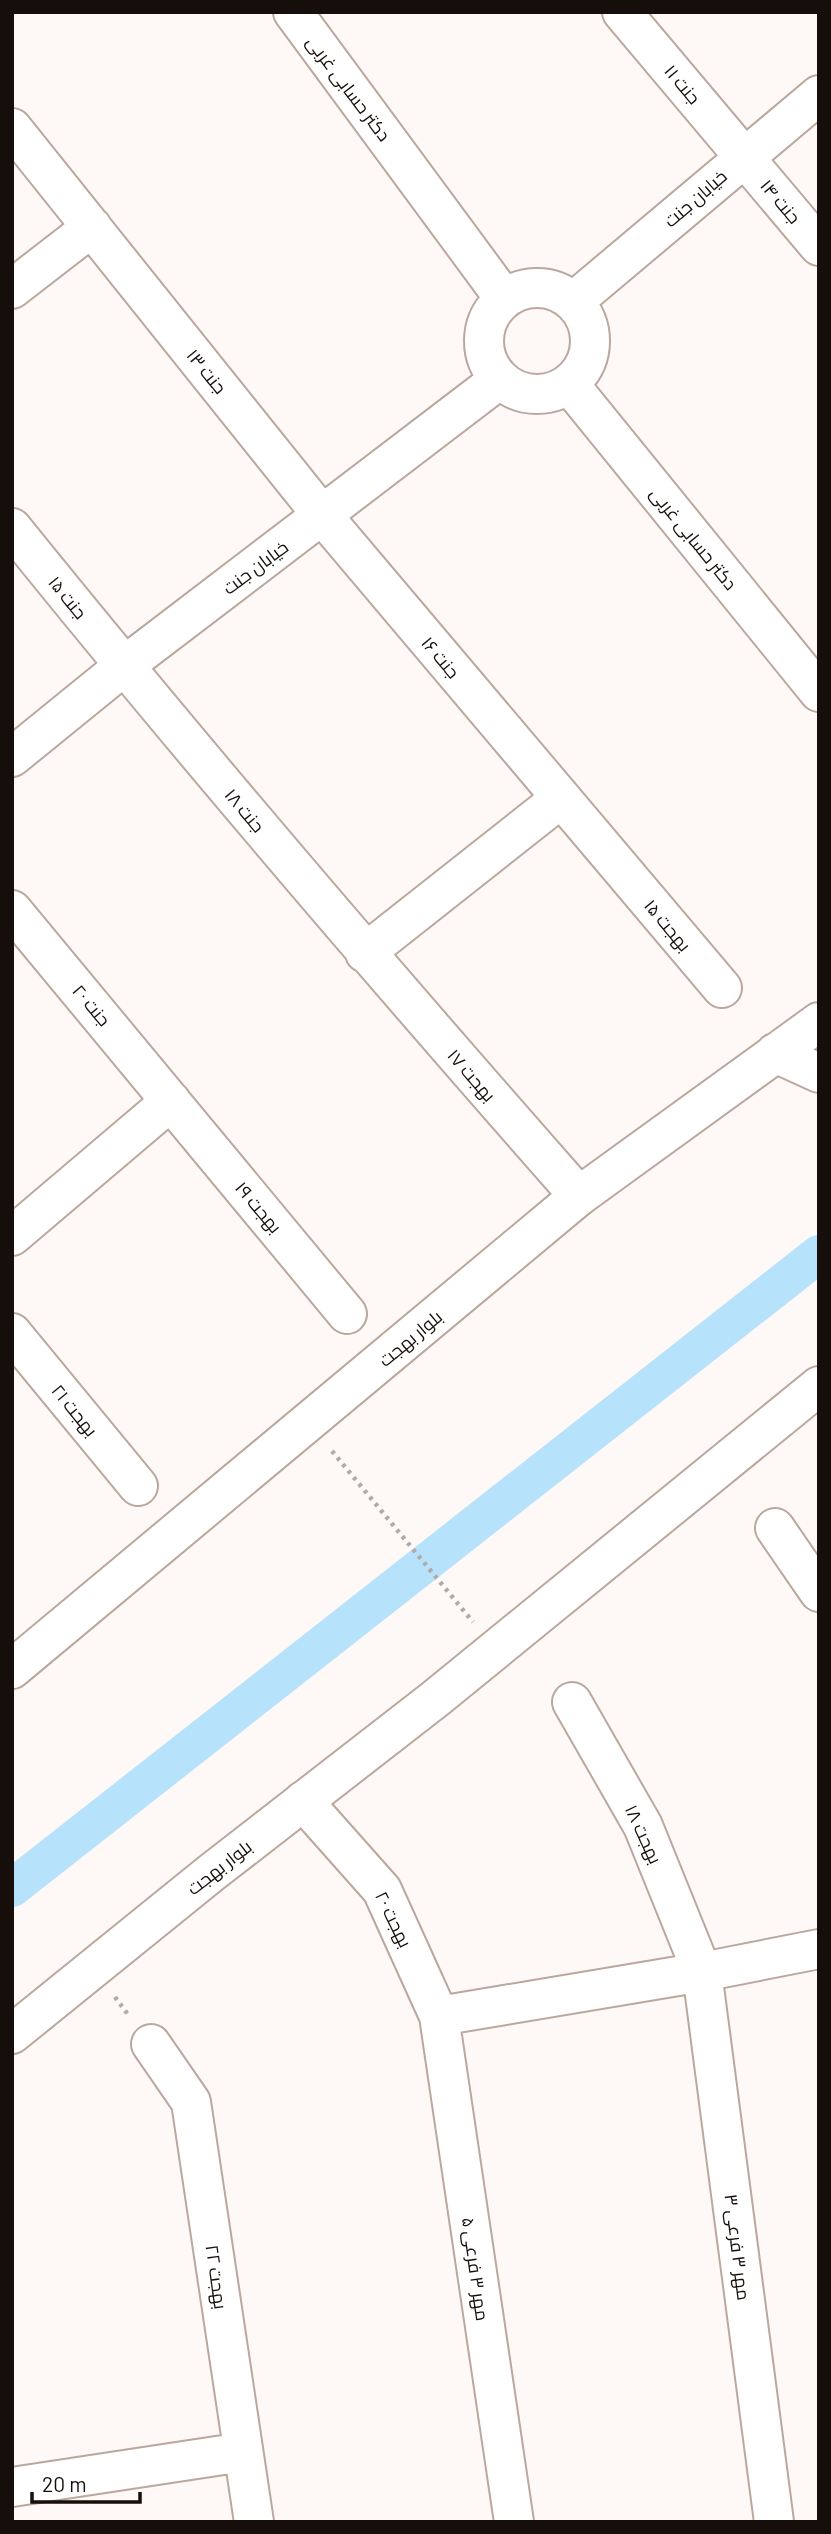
<svg xmlns="http://www.w3.org/2000/svg" width="831" height="2534" font-family="Barlow,Cairo,sans-serif">
  <style>
    .lines { fill: none; stroke-linecap: round; stroke-linejoin: round }
    .canal { stroke: #b7e2fc; stroke-width: 38 }
    .minor-casing { stroke: #bca79e; stroke-width: 42 }
    .major-casing { stroke: #bca79e; stroke-width: 42 }
    .path { stroke: #b0aaa8; stroke-width: 4.5; stroke-dasharray: 3.5 5; stroke-linecap: butt }
    .minor { stroke: #fff; stroke-width: 38 }
    .major { stroke: #fff; stroke-width: 38 }
    .labels { text-anchor: middle; dominant-baseline: central; stroke-width: 7; stroke-linejoin: round; paint-order: stroke }
    .street-label { font-size: 18px; fill: #150e0b; stroke: #fff }
  </style>
  <rect width="100%" height="100%" fill="#fef9f7"/>
  <g class="lines">
    <path class="canal" d="M12 1888 819 1254"/>
    <defs>
      <path id="minor" d="M293 12 504 298
        M622 12 819 246
        M12 128 322 515 722 988
        M484 341a53 53 0 1 1 106 0a53 53 0 1 1-106 0Z
        M12 289 92 227
        M573 302 819 95
        M569 384 819 692
        M12 528C196 756 386 977 579 1196
        M12 757 124 666 500 379
        M12 910 347 1314
        M365 953 560 799
        M12 1236 171 1101
        M12 1333 138 1486
        M775 1528 819 1592
        M572 1702 643 1826 702 1972 774 2522
        M303 1801 382 1890 439 2016 514 2522
        M439 2016 702 1972 819 1949
        M151 2044 191 2102 254 2522
        M12 2487 243 2452"/>
      <path id="major" d="M775 1053 819 1073
        M12 1669 579 1196 819 1022
        M12 2034 211 1873 435 1699 819 1386"/>
    </defs>
    <use href="#minor" class="minor-casing"/>
    <use href="#major" class="major-casing"/>
    <path class="path" d="M332 1451 473 1622
      M115 1997 129 2016"/>
    <use href="#minor" class="minor"/>
    <use href="#major" class="major"/>
  </g>
  <g class="labels">
    <g class="street-label">
      <text transform="translate(683 84) rotate(50)">جنت ۱۱</text>
      <text transform="translate(349 88) rotate(53)">دکتر حسابی غربی</text>
      <text transform="translate(695 198) rotate(-41)">خیابان جنت</text>
      <text transform="translate(781 201) rotate(50)">جنت ۱۴</text>
      <text transform="translate(207 371) rotate(51)">جنت ۱۳</text>
      <text transform="translate(694 538) rotate(51)">دکتر حسابی غربی</text>
      <text transform="translate(255 567) rotate(-37)">خیابان جنت</text>
      <text transform="translate(68 597) rotate(51)">جنت ۱۵</text>
      <text transform="translate(441 657) rotate(50)">جنت ۱۶</text>
      <text transform="translate(245 810) rotate(50)">جنت ۱۸</text>
      <text transform="translate(668 925) rotate(50)">بهجت ۱۵</text>
      <text transform="translate(92 1005) rotate(50)">جنت ۲۰</text>
      <text transform="translate(472 1075) rotate(49)">بهجت ۱۷</text>
      <text transform="translate(259 1207) rotate(50)">بهجت ۱۹</text>
      <text transform="translate(410 1338) rotate(-40)">بلوار بهجت</text>
      <text transform="translate(75 1410) rotate(51)">بهجت ۲۱</text>
      <text transform="translate(644 1834) rotate(65)">بهجت ۱۸</text>
      <text transform="translate(219 1867) rotate(-38)">بلوار بهجت</text>
      <text transform="translate(394 1919) rotate(64)">بهجت ۲۰</text>
      <text transform="translate(738 2247) rotate(83)">مهر ۳ فرعی ۳</text>
      <text transform="translate(476 2269) rotate(82)">مهر ۳ فرعی ۵</text>
      <text transform="translate(217 2277) rotate(82)">بهجت ۲۲</text>
    </g>
  </g>
  <rect width="831" height="2534" fill="none" stroke="#150e0b" stroke-width="28"/>
  <path d="M32 2492v10h108v-10" fill="none" stroke="#150e0b" stroke-width="3.5"/>
  <text x="42" y="2492" font-size="21" fill="#150e0b" stroke="#ffffff" stroke-width="5" paint-order="stroke">20 m</text>
</svg>
